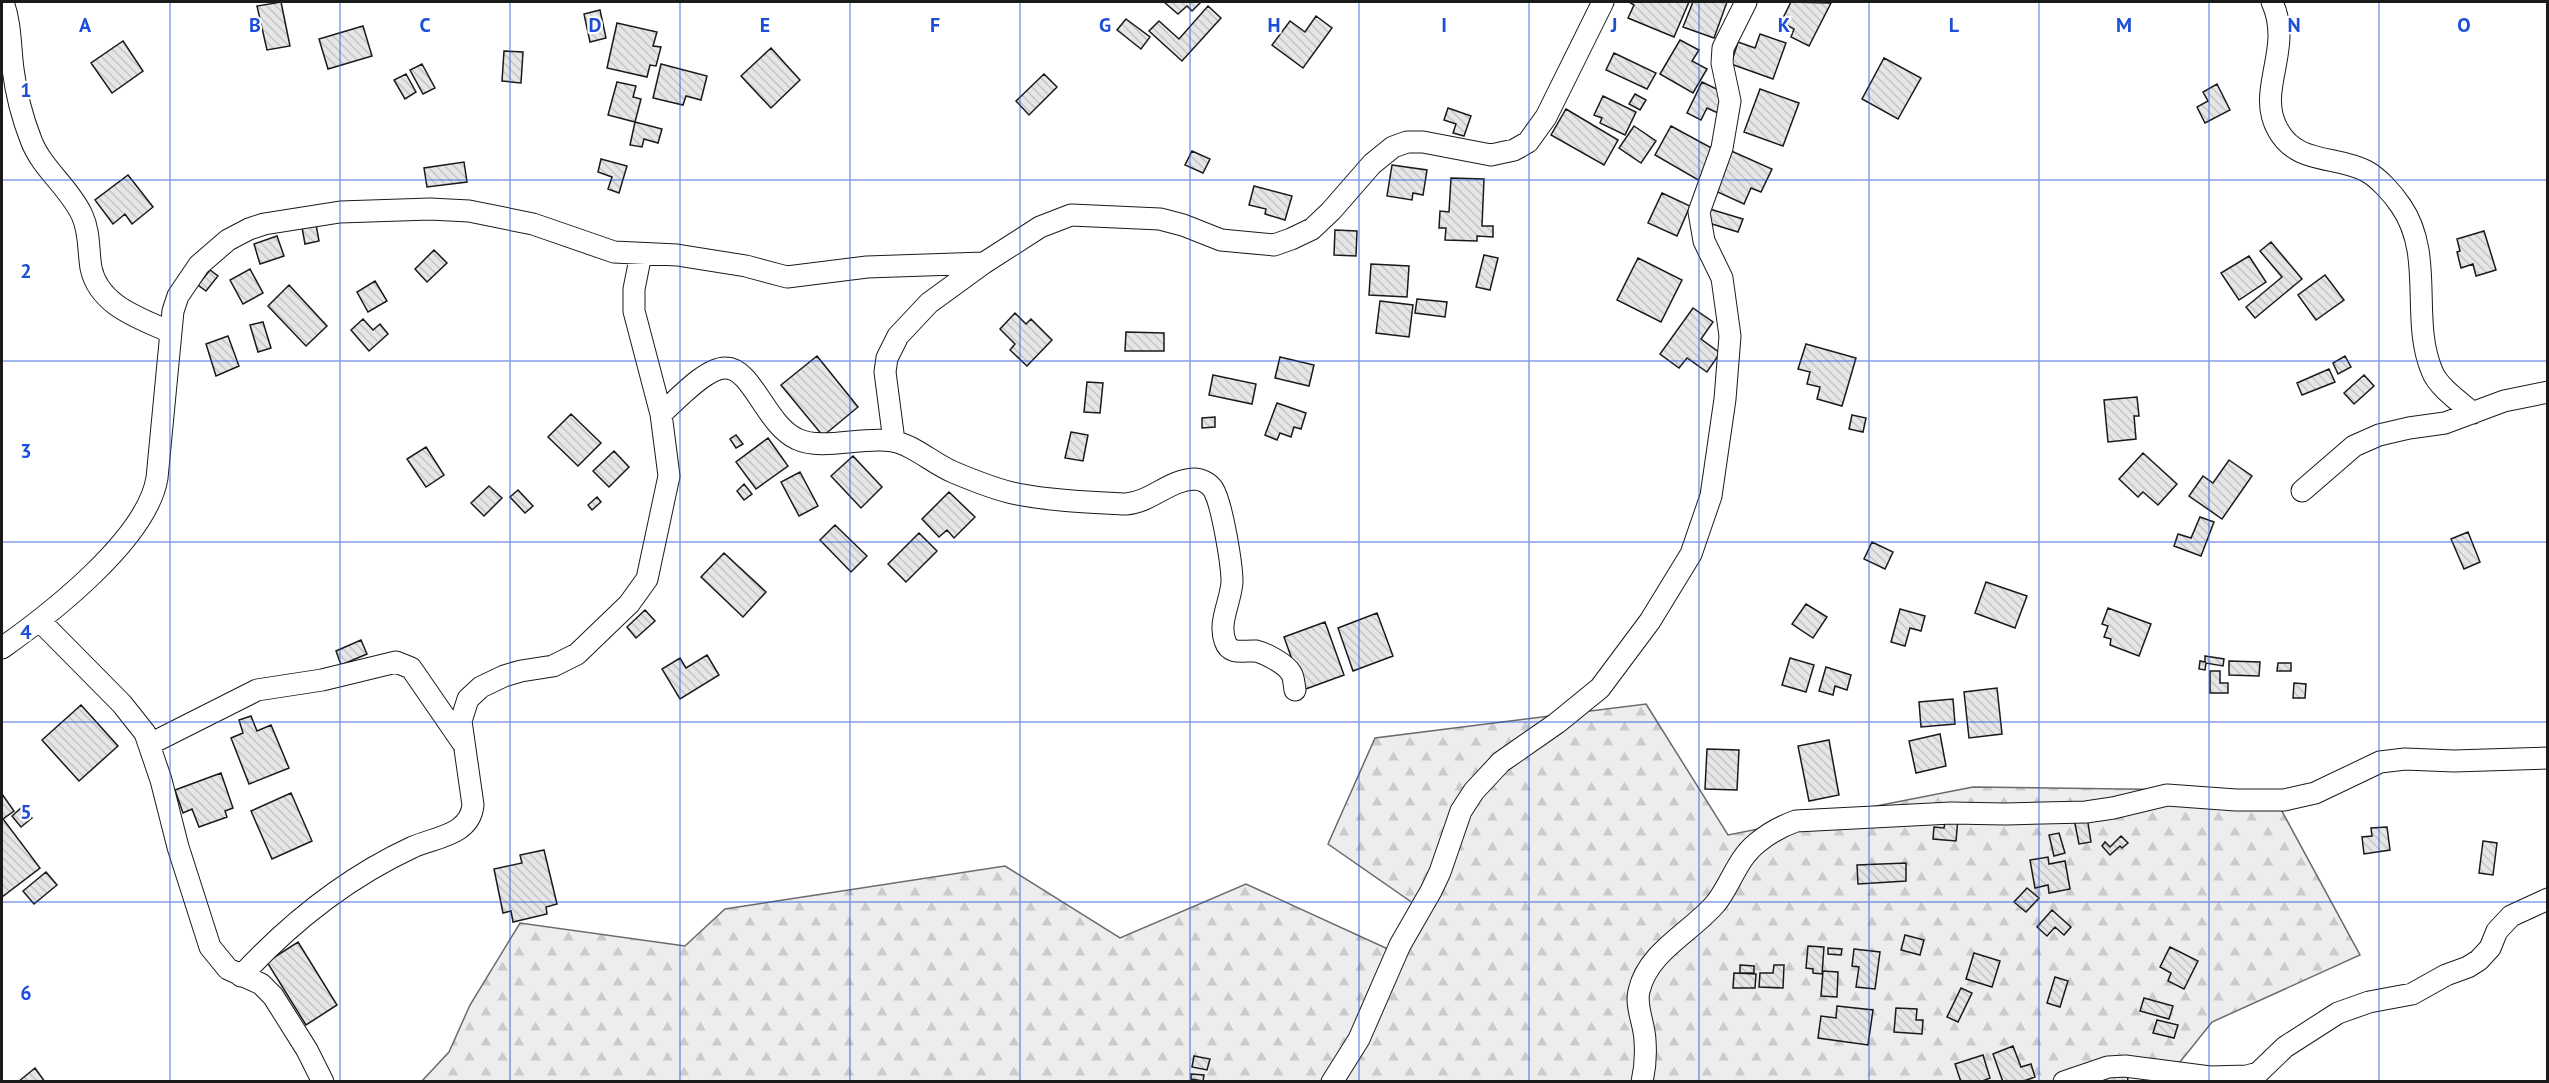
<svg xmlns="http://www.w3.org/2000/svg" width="2549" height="1083" font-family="'PT Sans',sans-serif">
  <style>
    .forest { fill: url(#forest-firs); stroke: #6a6a6a; stroke-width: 1.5 }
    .building { fill: url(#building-back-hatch); stroke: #1a1a1a; stroke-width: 1.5 }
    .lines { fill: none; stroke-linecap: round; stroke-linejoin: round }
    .minor-casing { stroke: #1a1a1a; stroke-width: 23 }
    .minor { stroke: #fff; stroke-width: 21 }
    .grid { fill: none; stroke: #1d4ed8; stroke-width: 1.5; stroke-opacity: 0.55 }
    .grid-label { font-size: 20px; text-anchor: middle; font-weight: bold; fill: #1d4ed8; stroke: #fff; stroke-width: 4.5; stroke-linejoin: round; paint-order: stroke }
  </style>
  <defs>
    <pattern id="forest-firs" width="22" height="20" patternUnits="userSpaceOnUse" patternTransform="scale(1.5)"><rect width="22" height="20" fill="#ededed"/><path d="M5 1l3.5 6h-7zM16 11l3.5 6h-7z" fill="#cbcbcb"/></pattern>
    <pattern id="building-back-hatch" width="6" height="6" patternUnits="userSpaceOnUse" patternTransform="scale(1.5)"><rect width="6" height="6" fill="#e6e6e6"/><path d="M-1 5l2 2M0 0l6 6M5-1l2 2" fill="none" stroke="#c5c5c5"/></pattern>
  </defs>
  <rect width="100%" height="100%" fill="#fff"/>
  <path class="forest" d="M1646 704 1728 835 1973 787 2271 791 2360 955 2212 1022 2180 1062 2093 1066 2089 1081 421 1082 449 1052 470 1005 520 923 685 946 725 909 1005 866 1120 938 1246 884 1390 950 1417 906 1328 844 1375 738Z"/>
  <path class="building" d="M281 2 290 46 267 50 257 6Z
    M1164 2H1201L1192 11 1187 6 1178 14Z
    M1629 2H1689L1674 37 1628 18 1634 5Z
    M1693 2H1727L1714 38 1683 27Z
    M1791 2 1831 3 1809 46 1791 37 1794 29 1781 22Z
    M1208 6 1221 18 1182 61 1149 31 1159 21 1179 39Z
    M600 10 606 38 590 42 584 14Z
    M1316 16 1332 28 1303 68 1272 45 1290 21 1305 32Z
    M1126 19 1150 37 1141 49 1117 30Z
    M617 23 657 32 653 46 661 47 656 66 650 65 647 77 607 68Z
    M363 26 372 56 328 69 319 39Z
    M1760 34 1786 43 1773 79 1731 64 1738 42 1755 48Z
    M1680 40 1699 50 1692 61 1707 69 1693 93 1660 74Z
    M123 41 143 71 112 93 91 63Z
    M771 48 800 80 771 108 741 76Z
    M504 51 523 52 521 83 502 81Z
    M1614 53 1656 73 1647 89 1606 70Z
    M1884 58 1921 78 1898 119 1862 99Z
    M422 64 435 88 423 94 410 70Z
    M661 64 707 76 701 100 686 96 683 105 653 98Z
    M406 74 416 92 405 99 394 80Z
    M1044 74 1057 87 1029 115 1016 101Z
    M617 82 636 86 633 97 641 99 635 122 608 115Z
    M1702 82 1727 94 1718 113 1707 108 1701 120 1687 113Z
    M2217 84 2230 110 2205 123 2197 107 2208 101 2203 92Z
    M1760 89 1799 103 1783 146 1744 132Z
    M1635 94 1646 100 1640 110 1629 104Z
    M1603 96 1636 112 1625 135 1600 123 1602 118 1594 115Z
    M1448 108 1471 116 1464 136 1453 133 1456 124 1444 120Z
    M1566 109 1618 140 1604 165 1551 135Z
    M635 122 662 129 658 143 644 139 642 147 630 145Z
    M1634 126 1656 141 1641 163 1619 148Z
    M1671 126 1717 151 1700 181 1655 155Z
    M1729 150 1772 169 1761 192 1751 188 1744 204 1711 189Z
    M1192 151 1210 159 1203 173 1185 165Z
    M601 159 627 166 619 193 608 189 612 177 598 172Z
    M464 162 467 182 427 187 424 168Z
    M1392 165 1427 170 1423 195 1413 193 1412 200 1387 196Z
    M128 175 153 207 132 224 125 214 113 224 95 200Z
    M1451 178 1484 179 1482 226H1493V237L1477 236V241L1445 240 1446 228H1439L1440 211 1449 212Z
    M1254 186 1292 196 1285 220 1265 214 1266 209 1249 205Z
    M1662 193 1690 206 1677 236 1648 223Z
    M1703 207 1743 219 1738 232 1699 220Z
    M315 219 319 241 305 244 301 222Z
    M1335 230 1357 231 1356 256 1334 255Z
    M2484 231 2496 270 2476 276 2473 264 2461 268 2457 252 2460 251 2457 239Z
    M277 236 284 256 260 264 254 244Z
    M2271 242 2302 279 2255 318 2246 307 2282 277 2260 251Z
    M434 250 447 263 427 282 415 269Z
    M1484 255 1498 258 1490 290 1476 287Z
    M2249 256 2266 282 2239 300 2221 273Z
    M1638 258 1682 280 1661 322 1617 300Z
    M1371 264 1409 266 1407 297 1369 295Z
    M250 269 263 293 243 304 230 280Z
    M210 270 218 276 206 291 198 285Z
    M2325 275 2344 300 2316 320 2298 295Z
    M375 281 387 301 368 312 357 292Z
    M289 285 327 326 306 346 268 306Z
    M1417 299 1447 302 1445 317 1415 313Z
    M1380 301 1413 305 1409 337 1376 333Z
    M1693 308 1713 322 1701 339 1720 353 1707 372 1687 358 1679 368 1660 354Z
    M1015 313 1026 324 1031 319 1052 340 1027 366 1010 350 1015 344 1000 329Z
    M363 319 373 330 380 324 388 334 369 351 351 330Z
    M263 322 271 348 258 352 250 325Z
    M1126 332 1164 333V351H1125Z
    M228 336 239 366 216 376 206 344Z
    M1806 344 1856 358 1842 406 1817 399 1820 387 1807 384 1810 372 1798 369Z
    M817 356 858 407 823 436 781 385Z
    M2345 356 2351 367 2338 374 2333 363Z
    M1280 357 1314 365 1309 386 1275 378Z
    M2329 369 2335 382 2302 395 2297 383Z
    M1213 375 1256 384 1252 404 1209 395Z
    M2364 375 2374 386 2354 404 2344 393Z
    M1087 382 1103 383 1100 413 1084 412Z
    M2137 397 2139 416H2134L2136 439 2108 442 2104 400Z
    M1277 403 1306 413 1301 429 1294 427 1291 437 1280 433 1277 440 1265 435Z
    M571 414 601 443 578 466 548 437Z
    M1852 415 1866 418 1863 432 1849 429Z
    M1215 417V427L1202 428V418Z
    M1071 432 1088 435 1083 461 1065 458Z
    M736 435 743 444 736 448 730 439Z
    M768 438 788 466 756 489 736 462Z
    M426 447 444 475 426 487 407 459Z
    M614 451 629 467 609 487 593 471Z
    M2143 453 2177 484 2158 505 2143 492 2138 497 2119 479Z
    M853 456 882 487 861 508 831 476Z
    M2229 460 2252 476 2222 519 2189 496 2203 476 2213 483Z
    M800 472 818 506 799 516 781 482Z
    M744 484 752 494 744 500 737 491Z
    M489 486 502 498 484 516 471 503Z
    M518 490 533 506 525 513 510 497Z
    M949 492 975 517 954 538 947 530 939 537 922 519Z
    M597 497 601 502 592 510 588 505Z
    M2200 517 2214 522 2201 556 2174 546 2178 534 2191 538Z
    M835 525 867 556 851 572 820 540Z
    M2468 532 2480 562 2464 569 2451 539Z
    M919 533 937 551 906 582 888 564Z
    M1872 542 1893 552 1885 569 1864 559Z
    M724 553 766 592 743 617 701 577Z
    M1986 582 2027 596 2015 628 1975 613Z
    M1806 604 1827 617 1813 638 1792 624Z
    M2108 608 2151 624 2139 656 2110 645 2111 639 2104 637 2108 626 2102 624Z
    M1900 609 1925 616 1921 631 1910 628 1905 646 1891 642Z
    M645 610 655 621 636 638 627 627Z
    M1377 613 1393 656 1353 671 1338 628Z
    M1325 622 1344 675 1303 690 1284 637Z
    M361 640 367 654 341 665 336 651Z
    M707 655 719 675 680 699 662 669 680 658 686 668Z
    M2205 656 2224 659 2223 666 2206 663 2205 670 2199 669 2200 661 2205 662Z
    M1790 658 1814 665 1806 692 1782 685Z
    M2229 661 2260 662 2259 676 2229 675Z
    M2278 663H2291V671H2277Z
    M1826 667 1851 675 1847 690 1835 686 1833 695 1819 691Z
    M2210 671H2220V683H2228V693H2210Z
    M2294 683 2306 684 2305 698H2293Z
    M1997 688 2002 734 1969 738 1964 692Z
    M1953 699 1955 724 1921 727 1919 702Z
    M81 705 118 746 79 781 42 740Z
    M251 716 257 731 271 725 289 768 249 784 231 738 243 733 239 720Z
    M1940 734 1946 766 1916 773 1909 741Z
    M1829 740 1839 795 1809 801 1798 746Z
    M1707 749 1739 750 1737 790 1705 789Z
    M221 773 233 808 225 811 227 817 199 827 192 809 183 813 175 790Z
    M291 793 312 841 272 859 251 811Z
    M2 794 14 811 3 819 40 868 2 897Z
    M22 807 32 818 21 827 12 816Z
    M1946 817 1958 818 1956 841 1933 839 1934 827 1944 828Z
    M2087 817 2091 842 2079 844 2074 819Z
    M2387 827 2390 850 2364 854 2362 837 2372 836 2371 828Z
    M2059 833 2065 853 2054 856 2049 835Z
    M2121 836 2128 843 2122 848 2120 846 2110 855 2102 846 2105 842 2110 847Z
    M2483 841 2497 843 2493 875 2479 873Z
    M544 850 557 904 546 907 547 914 513 922 511 911 503 913 494 869 522 863 520 855Z
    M2048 857 2049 864 2065 861 2070 889 2049 893 2048 885 2035 888 2030 860Z
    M1906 863V881L1858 884 1857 865Z
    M46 872 57 885 34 904 23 891Z
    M2027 888 2039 898 2026 912 2014 902Z
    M2052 910 2071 927 2064 935 2055 927 2047 936 2037 927Z
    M1905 935 1924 940 1920 955 1901 950Z
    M298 942 337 1005 306 1025 267 962Z
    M1808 946 1824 947 1822 974 1813 973V969L1806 968Z
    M2170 947 2198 961 2184 989 2168 981 2171 973 2160 967Z
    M1828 948 1842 949 1841 955 1828 954Z
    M1854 949 1880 952 1875 989 1856 987 1859 967 1852 966Z
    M1974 953 2000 961 1992 987 1966 979Z
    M1740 965 1754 966V973H1740Z
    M1774 965H1784L1783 988 1759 987 1760 973H1773Z
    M1823 971 1838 972 1837 997 1821 996Z
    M1734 973 1756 974 1755 988H1733Z
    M2055 977 2068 981 2060 1007 2047 1003Z
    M1961 988 1972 993 1958 1022 1947 1017Z
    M2144 998 2173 1006 2169 1019 2140 1011Z
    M1837 1006 1873 1010 1868 1045 1818 1038 1821 1016 1836 1018Z
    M1896 1008 1917 1009 1916 1020H1923L1922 1034 1894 1032Z
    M2157 1020 2178 1025 2174 1038 2153 1033Z
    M2013 1046 2021 1067 2031 1064 2035 1077 2021 1082H2003L1993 1054Z
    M1983 1055 1990 1078 1980 1082H1961L1955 1064Z
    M1194 1056 1210 1059 1207 1070 1192 1067Z
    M35 1068 45 1082H18Z
    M2127 1070 2128 1082H2102V1072Z
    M1191 1074 1204 1075 1203 1081 1191 1079Z"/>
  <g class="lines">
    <defs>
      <path id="minor" d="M3 2C11 24 10 46 13 69 16 93 22 117 31 140 42 169 69 187 82 215 90 232 88 250 91 268 99 306 140 318 170 332
        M2272 2C2294 50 2255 90 2278 130 2297 165 2336 155 2366 171 2379 178 2393 194 2401 206 2435 255 2410 319 2432 371 2438 387 2460 402 2473 413
        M661 414C676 401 706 367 726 368 752 368 766 425 797 439 822 451 863 436 892 441 914 445 932 463 953 472 972 480 996 490 1017 494 1053 501 1090 502 1126 504 1151 502 1169 480 1194 479 1201 479 1209 483 1213 489 1222 503 1232 565 1232 582 1231 601 1218 622 1225 641 1230 656 1244 650 1256 651 1265 653 1286 664 1291 673 1294 677 1294 685 1295 690
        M894 441 885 372 887 358 898 336 929 303 984 263 1040 227 1071 215 1160 219 1183 225 1221 240 1274 245 1291 239 1312 229 1331 211 1372 164 1393 147 1407 142H1423L1491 155 1514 150 1528 142 1546 117 1603 2
        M2302 491 2354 446 2379 435 2409 428 2445 423 2504 401 2548 392
        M40 621 122 704 145 733 161 780 178 847 210 947 228 969 261 984 273 996 307 1050 323 1082
        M2 648C50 614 147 539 157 478L173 311 178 296 199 265 228 240 249 229 264 224 340 212 430 209 469 211 533 224 614 252 677 255 746 266 787 277 867 267 984 263
        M150 744 257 690 322 680 396 662 411 668 462 742
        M241 976C291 922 346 878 413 847 436 837 470 835 473 805L461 721 468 699 481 687 504 676 521 671 553 666 577 654 629 604 647 579 669 476 661 414 634 311V289L641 254
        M1332 1082 1359 1039 1400 945 1431 891 1440 872 1461 811 1474 791 1501 762 1557 723 1600 688 1650 621 1691 554 1711 496 1725 399 1730 336 1722 278 1704 241 1699 212 1722 148 1730 101 1722 63 1723 48 1746 2
        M1642 1082C1645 1069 1646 1054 1645 1041 1645 1025 1635 1007 1639 991 1648 951 1692 932 1716 903 1731 884 1737 859 1757 843 1769 833 1782 826 1796 821L1951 813 2006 814 2086 812 2113 808 2167 795 2236 800H2284L2315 793 2380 762 2405 759 2454 761 2548 758
        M2064 1082 2108 1067 2125 1066 2210 1077 2247 1076 2258 1073 2285 1047 2338 1013 2369 1002 2412 994 2446 975 2468 967 2479 960 2490 948 2497 931 2511 916 2548 899"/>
    </defs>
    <use href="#minor" class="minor-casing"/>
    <use href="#minor" class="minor"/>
  </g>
  <path class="grid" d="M170 2V1082M340 2V1082M510 2V1082M680 2V1082M850 2V1082M1020 2V1082M1190 2V1082M1359 2V1082M1529 2V1082M1699 2V1082M1869 2V1082M2039 2V1082M2209 2V1082M2379 2V1082M2 180H2548M2 361H2548M2 542H2548M2 722H2548M2 902H2548"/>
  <g class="grid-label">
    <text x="85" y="32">A</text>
    <text x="255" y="32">B</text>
    <text x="425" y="32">C</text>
    <text x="595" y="32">D</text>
    <text x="765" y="32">E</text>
    <text x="935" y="32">F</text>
    <text x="1105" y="32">G</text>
    <text x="1274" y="32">H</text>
    <text x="1444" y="32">I</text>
    <text x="1614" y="32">J</text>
    <text x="1784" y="32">K</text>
    <text x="1954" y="32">L</text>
    <text x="2124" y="32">M</text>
    <text x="2294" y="32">N</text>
    <text x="2464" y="32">O</text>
    <text x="26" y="97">1</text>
    <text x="26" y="278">2</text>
    <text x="26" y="458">3</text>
    <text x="26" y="639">4</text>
    <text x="26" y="819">5</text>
    <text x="26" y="1000">6</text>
  </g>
  <rect width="2549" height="1083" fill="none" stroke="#1a1a1a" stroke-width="6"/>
</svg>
